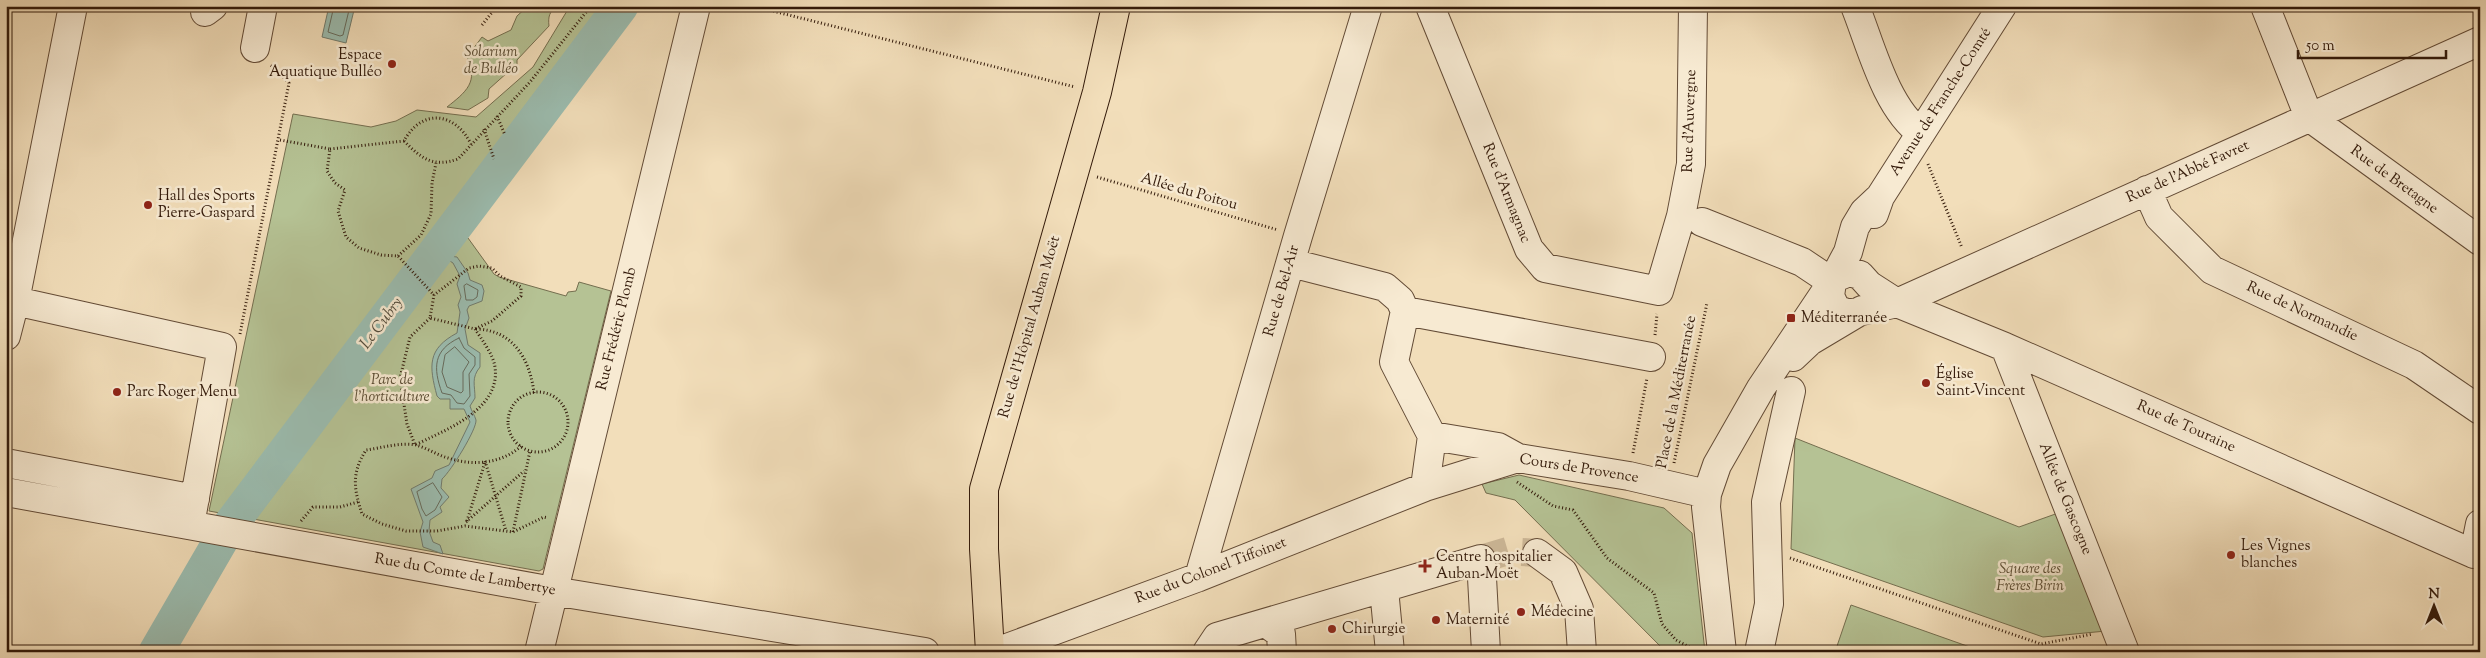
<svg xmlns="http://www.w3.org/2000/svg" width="2486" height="658" font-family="'Sorts Mill Goudy',serif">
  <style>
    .green { fill: #b5c294; stroke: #746e4f }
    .water { fill: #9bbcaf; stroke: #717b6d }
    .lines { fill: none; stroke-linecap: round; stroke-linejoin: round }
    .shore { stroke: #676b5c; stroke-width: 1 }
    .river { stroke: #9bbcaf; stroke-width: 35 }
    .minor-tunnel { stroke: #ccb797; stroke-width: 28; stroke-dasharray: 28 14; stroke-linecap: butt }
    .minor-casing { stroke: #634b36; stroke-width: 30 }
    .major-casing { stroke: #331a0a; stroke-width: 30 }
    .path { stroke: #331a0a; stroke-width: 3; stroke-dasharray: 1 2.5; stroke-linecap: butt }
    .minor { stroke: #f7ead2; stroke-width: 28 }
    .major { stroke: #f2deba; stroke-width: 28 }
    .poi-dot { fill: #8f2418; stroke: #f7ead2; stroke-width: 2 }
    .labels { text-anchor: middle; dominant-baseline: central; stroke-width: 5; stroke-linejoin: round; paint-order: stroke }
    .park-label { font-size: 15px; font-style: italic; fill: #5a4c33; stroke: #f7ead2 }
    .poi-label { font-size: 15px; fill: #331a0a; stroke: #f7ead2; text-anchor: start }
    .street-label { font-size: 15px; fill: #331a0a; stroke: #f7ead2 }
    .water-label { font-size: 16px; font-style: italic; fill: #524b3c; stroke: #f7ead2 }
  </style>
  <rect width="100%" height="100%" fill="#f2deba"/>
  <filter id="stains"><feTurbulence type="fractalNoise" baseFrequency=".004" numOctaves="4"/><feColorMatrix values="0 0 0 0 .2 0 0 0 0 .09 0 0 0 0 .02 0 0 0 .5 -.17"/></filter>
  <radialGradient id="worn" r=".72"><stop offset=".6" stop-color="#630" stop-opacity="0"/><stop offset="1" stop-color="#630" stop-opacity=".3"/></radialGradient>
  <path class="green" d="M528 6H558C549 11 548 17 549 26L517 60V73L508 72 489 89 488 98 468 110 447 107C466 92 479 82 467 57L482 37 488 41 511 30 517 16Z
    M570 6H630L458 233 468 238 494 274 499 277 566 296 568 292 576 291 579 282 611 291 543 569 539 571 209 511 293 114 371 127 396 121 417 110 476 117 533 67Z
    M1795 438 2019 527 2061 512 2106 631 2043 637 1791 549Z
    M1519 475 1664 508 1692 533 1705 652H1666L1515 500 1486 493 1482 484Z
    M1851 605 1984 652H1835Z"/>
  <path class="water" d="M329 6H355L346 43 322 37Z
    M445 252 449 256 457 257 468 273 470 280 482 285 484 291 482 301 469 306 467 310 469 318 465 329 468 345 480 353V367C471 378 475 385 475 398L470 406C471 410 475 416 476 420 477 429 451 471 442 479L441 488 449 497 440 507 442 512 430 520 429 531 433 542 440 545 443 554 423 547 420 532 423 522 411 489 432 478 435 471 449 465 470 422 464 409H450V399H440L437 396C429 366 427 349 457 333L460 312 458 305 461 297 457 284 460 276 453 263 442 256Z"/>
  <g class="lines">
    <path class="shore" d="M334 6 328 32 340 36 343 35 350 6
      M467 284 478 290 477 297 473 300H466L464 286Z
      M459 338 464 348 475 357V365L469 374 470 396 464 404 457 403 451 395 442 393C433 368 433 350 459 338Z
      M455 347 469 362 463 372V391L461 393 447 387 442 372 445 355Z
      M433 483 442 497 435 510 426 516 422 509 417 492Z"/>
    <path class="river" d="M156 652 228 528 621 6"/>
    <path class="minor-tunnel" d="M1481 559 1508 551 1537 553
      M1229 651V652"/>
    <defs>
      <path id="minor" d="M1430 6 1529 249 1545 268 1659 291 1681 216 1691 164 1693 6
        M1855 6C1871 46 1886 108 1921 133
        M2265 6 2309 117 2480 241
        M205 12 213 6
        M255 48 263 6
        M2147 190 2159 217 2212 270 2414 365 2480 410
        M1874 214 1880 197 2002 6
        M1702 222 1802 262 1832 282
        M1291 263 1385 287 1400 300 1405 311 1394 362 1432 436 1425 487
        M15 301 73 6
        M1405 311 1651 357
        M6 336 15 301 222 347 190 525
        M2005 347 2125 652
        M1793 357 1810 341 1862 310
        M1432 436 1498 447 1518 458
        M6 463 195 499
        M6 492 553 591 925 652
        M1537 553 1563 572 1579 609 1582 652
        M2474 554 2005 347 1897 303 1869 285 1860 275 1849 272 1837 277 1832 282 1830 296 1836 309 1849 314 1897 303 2480 41
        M2474 554 2480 524
        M1199 577 1298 236 1368 6
        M1384 589 1390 652
        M1266 623 1281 634 1282 652
        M539 652 696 6
        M996 652 1199 577 1425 487 1518 458 1629 476 1707 494
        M1207 652 1217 637 1481 559 1486 652
        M1722 652 1706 507 1707 494 1717 465 1761 388 1832 282 1848 252 1855 227 1864 212 1880 197
        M1759 652 1769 604 1766 502 1791 391"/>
      <path id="major" d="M990 652 984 549V489L1097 92 1116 6"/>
    </defs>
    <use href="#minor" class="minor-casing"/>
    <use href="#major" class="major-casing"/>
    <path class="path" d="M753 6 1075 87
      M482 25 497 6
      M497 116 505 135
      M484 129 494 159
      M280 140 330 149 327 171 335 183 345 190 338 211 346 237 359 248 381 255 398 256 434 295
      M404 141C421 158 433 168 458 159L530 82 591 6
      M330 149 404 141C422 108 455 112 471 144
      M1928 164 1962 248
      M1097 177 1278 230
      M398 256 421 235 431 214 432 183 436 163
      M430 318 410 337 400 378 407 424 415 445C445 430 501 410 495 367 493 354 482 340 475 329L430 318 434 295 469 268 479 266 492 268 500 276 521 287V296L492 321 475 329
      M476 329C513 330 530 359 534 393
      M240 334 289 83 271 65
      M1655 335 1657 314
      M508 422a30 30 0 1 1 60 0a30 30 0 1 1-60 0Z
      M521 446C502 464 472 466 448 458 437 455 427 448 416 445 401 442 381 448 366 450 351 474 354 489 362 514L382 524 406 531H437L465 526 513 532 544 517 548 518
      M1633 453 1647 378
      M485 461 506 531
      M1674 463 1707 303
      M1517 482 1553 506 1573 510 1607 558 1654 593 1662 624 1676 640 1693 649H1700
      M301 521 313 507H340L358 502
      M467 521 485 462
      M466 522 524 471
      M513 532 530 451
      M1790 558 2041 644 2093 634"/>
    <use href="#minor" class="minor"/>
    <use href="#major" class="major"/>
  </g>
  <g class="poi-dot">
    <circle cx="392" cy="64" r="5"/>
    <circle cx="148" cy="205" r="5"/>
    <rect x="1786" y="313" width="10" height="10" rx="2.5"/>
    <circle cx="1926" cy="383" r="5"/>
    <circle cx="117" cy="392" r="5"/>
    <circle cx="2231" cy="555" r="5"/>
    <path d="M1422.5 558.5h5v5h5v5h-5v5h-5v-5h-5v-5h5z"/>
    <circle cx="1521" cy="612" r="5"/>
    <circle cx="1436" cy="620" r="5"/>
    <circle cx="1332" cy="629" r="5"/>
  </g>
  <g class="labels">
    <g class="park-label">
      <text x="491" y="52">Solarium<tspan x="491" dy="17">de Bulléo</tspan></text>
      <text x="392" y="380">Parc de<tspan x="392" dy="17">l'horticulture</tspan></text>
      <text x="2030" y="569">Square des<tspan x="2030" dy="17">Frères Birin</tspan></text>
    </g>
    <g class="poi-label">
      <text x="382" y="55" text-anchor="end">Espace<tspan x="382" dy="17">Aquatique Bulléo</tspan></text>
      <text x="158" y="196">Hall des Sports<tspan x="158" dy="17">Pierre-Gaspard</tspan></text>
      <text x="1801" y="318">Méditerranée</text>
      <text x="1936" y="374">Église<tspan x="1936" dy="17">Saint-Vincent</tspan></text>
      <text x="127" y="392">Parc Roger Menu</text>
      <text x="2241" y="546">Les Vignes<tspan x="2241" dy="17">blanches</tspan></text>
      <text x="1436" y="557">Centre hospitalier<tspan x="1436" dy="17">Auban-Moët</tspan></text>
      <text x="1531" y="612">Médecine</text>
      <text x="1446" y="620">Maternité</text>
      <text x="1342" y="629">Chirurgie</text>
    </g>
    <g class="street-label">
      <text transform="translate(1941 102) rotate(-57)">Avenue de Franche-Comté</text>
      <text transform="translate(1690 121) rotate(-88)">Rue d'Auvergne</text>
      <text transform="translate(2188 172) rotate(-24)">Rue de l'Abbé Favret</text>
      <text transform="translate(2394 180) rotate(36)">Rue de Bretagne</text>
      <text transform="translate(1189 192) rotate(16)">Allée du Poitou</text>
      <text transform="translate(1506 193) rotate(68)">Rue d'Armagnac</text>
      <text transform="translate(1282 291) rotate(-74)">Rue de Bel-Air</text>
      <text transform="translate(2302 312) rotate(25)">Rue de Normandie</text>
      <text transform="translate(1030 327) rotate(-74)">Rue de l'Hôpital Auban Moët</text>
      <text transform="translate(617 329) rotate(-76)">Rue Frédéric Plomb</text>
      <text transform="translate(1677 392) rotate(-79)">Place de la Méditerranée</text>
      <text transform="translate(2186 427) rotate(24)">Rue de Touraine</text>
      <text transform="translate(1579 469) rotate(9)">Cours de Provence</text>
      <text transform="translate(2065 499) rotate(68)">Allée de Gascogne</text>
      <text transform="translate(1211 571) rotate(-21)">Rue du Colonel Tiffoinet</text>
      <text transform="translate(465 575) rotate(10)">Rue du Comte de Lambertye</text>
    </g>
    <g class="water-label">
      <text transform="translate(382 324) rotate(-53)">Le Cubry</text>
    </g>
  </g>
  <rect width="2486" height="658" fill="none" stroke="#f2deba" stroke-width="25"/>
  <rect x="8" y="8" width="2471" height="643" fill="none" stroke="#331a0a" stroke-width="2.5"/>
  <rect x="12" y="12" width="2461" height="633" fill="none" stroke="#331a0a"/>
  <g transform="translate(2434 606)" stroke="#f7ead2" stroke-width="4" paint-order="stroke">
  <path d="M0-4L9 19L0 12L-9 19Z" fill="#331a0a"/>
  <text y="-8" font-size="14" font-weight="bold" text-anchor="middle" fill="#331a0a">N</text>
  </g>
  <path d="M2298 50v8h148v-8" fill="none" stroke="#331a0a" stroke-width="2.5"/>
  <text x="2306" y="50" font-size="15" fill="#331a0a" stroke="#f7ead2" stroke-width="4" paint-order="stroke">50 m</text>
  <rect width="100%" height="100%" filter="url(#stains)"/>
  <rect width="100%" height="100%" fill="url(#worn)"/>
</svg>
